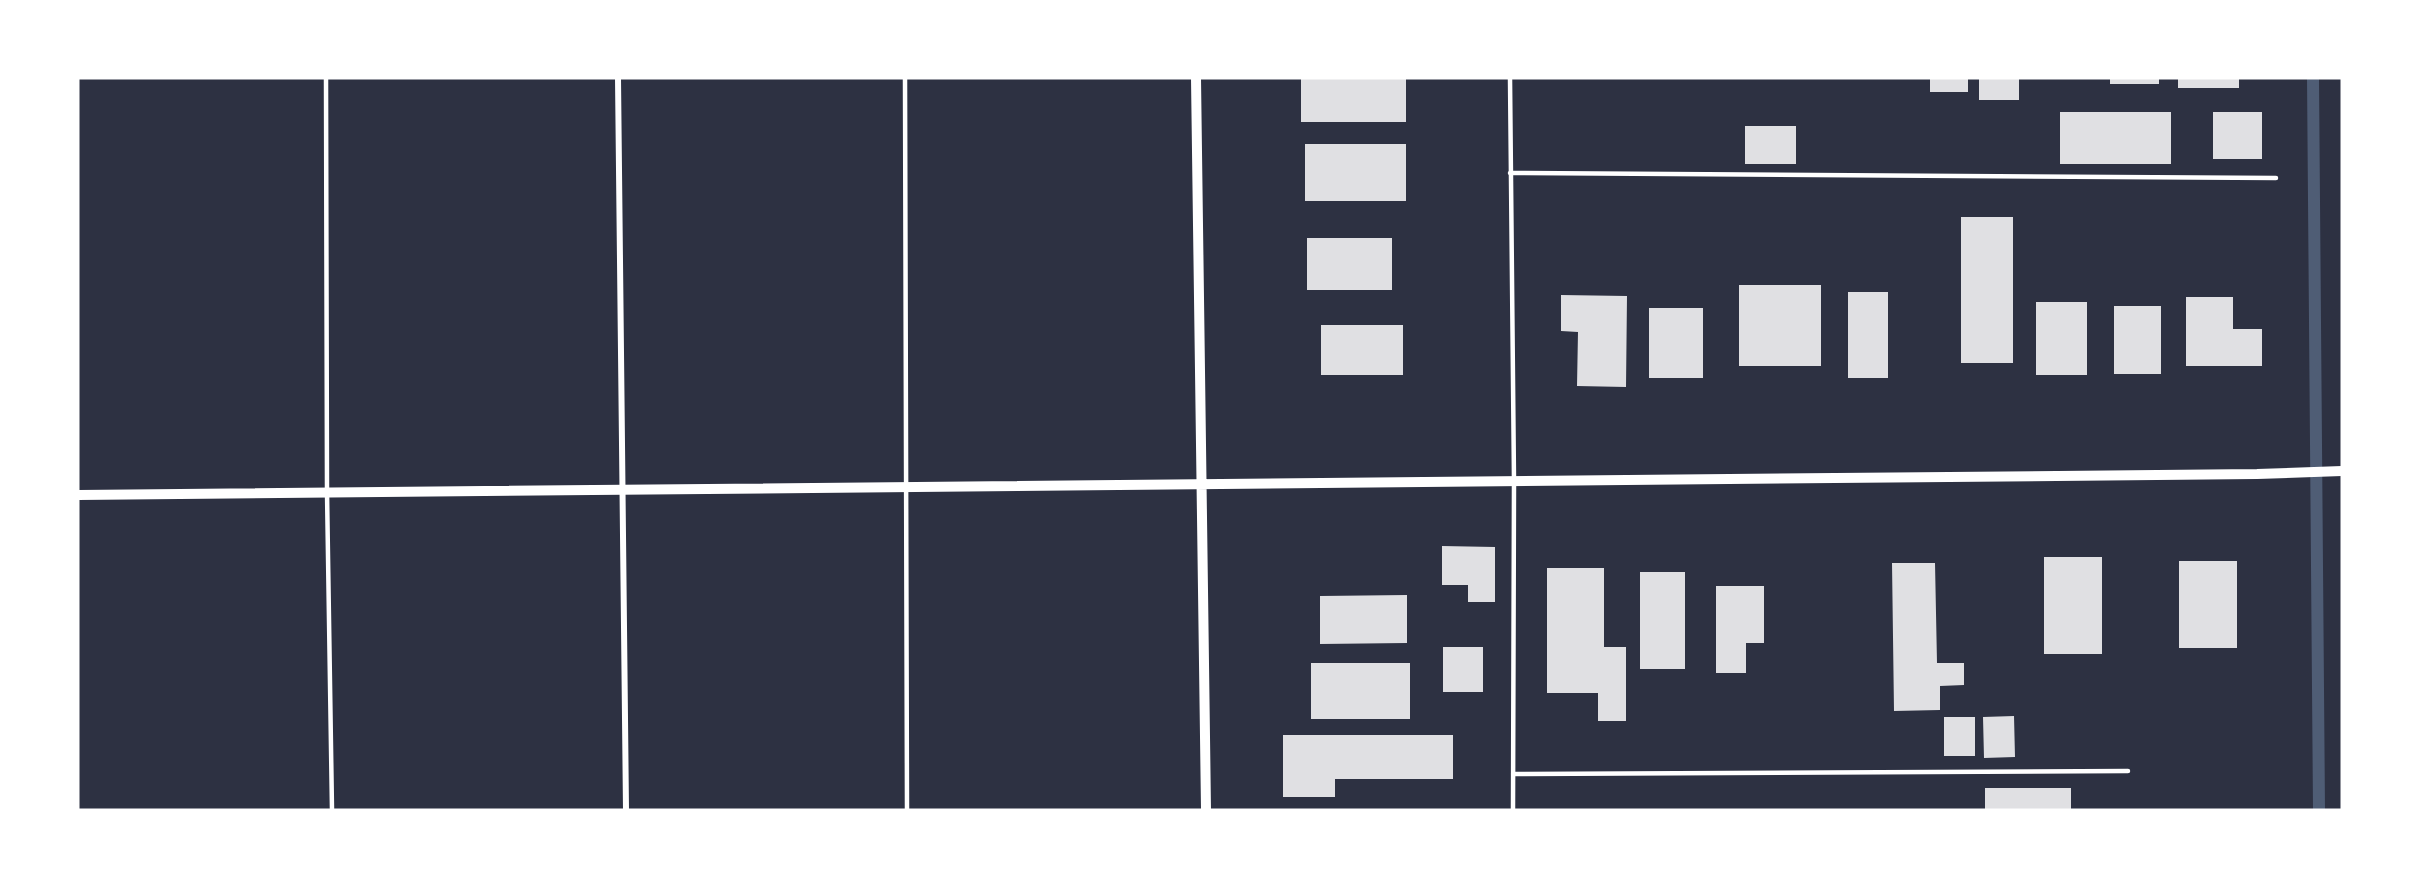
<svg xmlns="http://www.w3.org/2000/svg" width="2420" height="888" font-family="Helvetica,sans-serif">
  <style>
    .lines { fill: none; stroke-linecap: round; stroke-linejoin: round }
    .stream { stroke: #4f5d75; stroke-width: 12 }
    .building { fill: #e0e0e3 }
    .service { stroke: #fff; stroke-width: 4.5 }
    .minor { stroke: #fff; stroke-width: 6 }
    .tertiary { stroke: #fff; stroke-width: 10 }
  </style>
  <rect width="100%" height="100%" fill="#2d3142"/>
  <g class="lines">
    <path class="stream" d="M2313 78 2319 810"/>
  </g>
  <path class="building" d="M1301 78H1406V122H1301Z
    M1930 78H1968V92H1930Z
    M1979 78H2019V100H1979Z
    M2110 78H2159V84H2110Z
    M2178 78H2239V88H2178Z
    M2060 112H2171V164H2060Z
    M2213 112H2262V159H2213Z
    M1745 126H1796V164H1745Z
    M1305 144H1406V201H1305Z
    M1961 217H2013V363H1961Z
    M1307 238H1392V290H1307Z
    M1739 285H1821V366H1739Z
    M1848 292H1888V378H1848Z
    M1561 295 1627 296 1626 387 1577 386 1578 332 1561 331Z
    M2186 297H2233V329H2262V366H2186Z
    M2036 302H2087V375H2036Z
    M2114 306H2161V374H2114Z
    M1649 308H1703V378H1649Z
    M1321 325H1403V375H1321Z
    M1442 546 1495 547V602H1468V585H1442Z
    M2044 557H2102V654H2044Z
    M2179 561H2237V648H2179Z
    M1892 563H1935L1937 663H1964V685L1940 686V710L1894 711Z
    M1547 568H1604V647H1626V721H1598V693H1547Z
    M1640 572H1685V669H1640Z
    M1716 586H1764V643H1746V673H1716Z
    M1407 595V643L1320 644V596Z
    M1443 647H1483V692H1443Z
    M1311 663H1410V719H1311Z
    M2014 716 2015 757 1984 758 1983 717Z
    M1944 717H1975V756H1944Z
    M1283 735H1453V779H1335V797H1283Z
    M1985 788H2071V810H1985Z"/>
  <g class="lines">
    <path class="service" d="M326 78 327 492 332 810
      M905 78 907 810
      M1510 78 1514 481 1513 810
      M1510 173 2276 178
      M1513 774 2128 771"/>
    <path class="minor" d="M618 78 626 810"/>
    <path class="tertiary" d="M1196 78 1206 810
      M78 495 2257 474 2342 471"/>
  </g>
  <rect width="2420" height="888" fill="none" stroke="#ffffff" stroke-width="159"/>
</svg>
